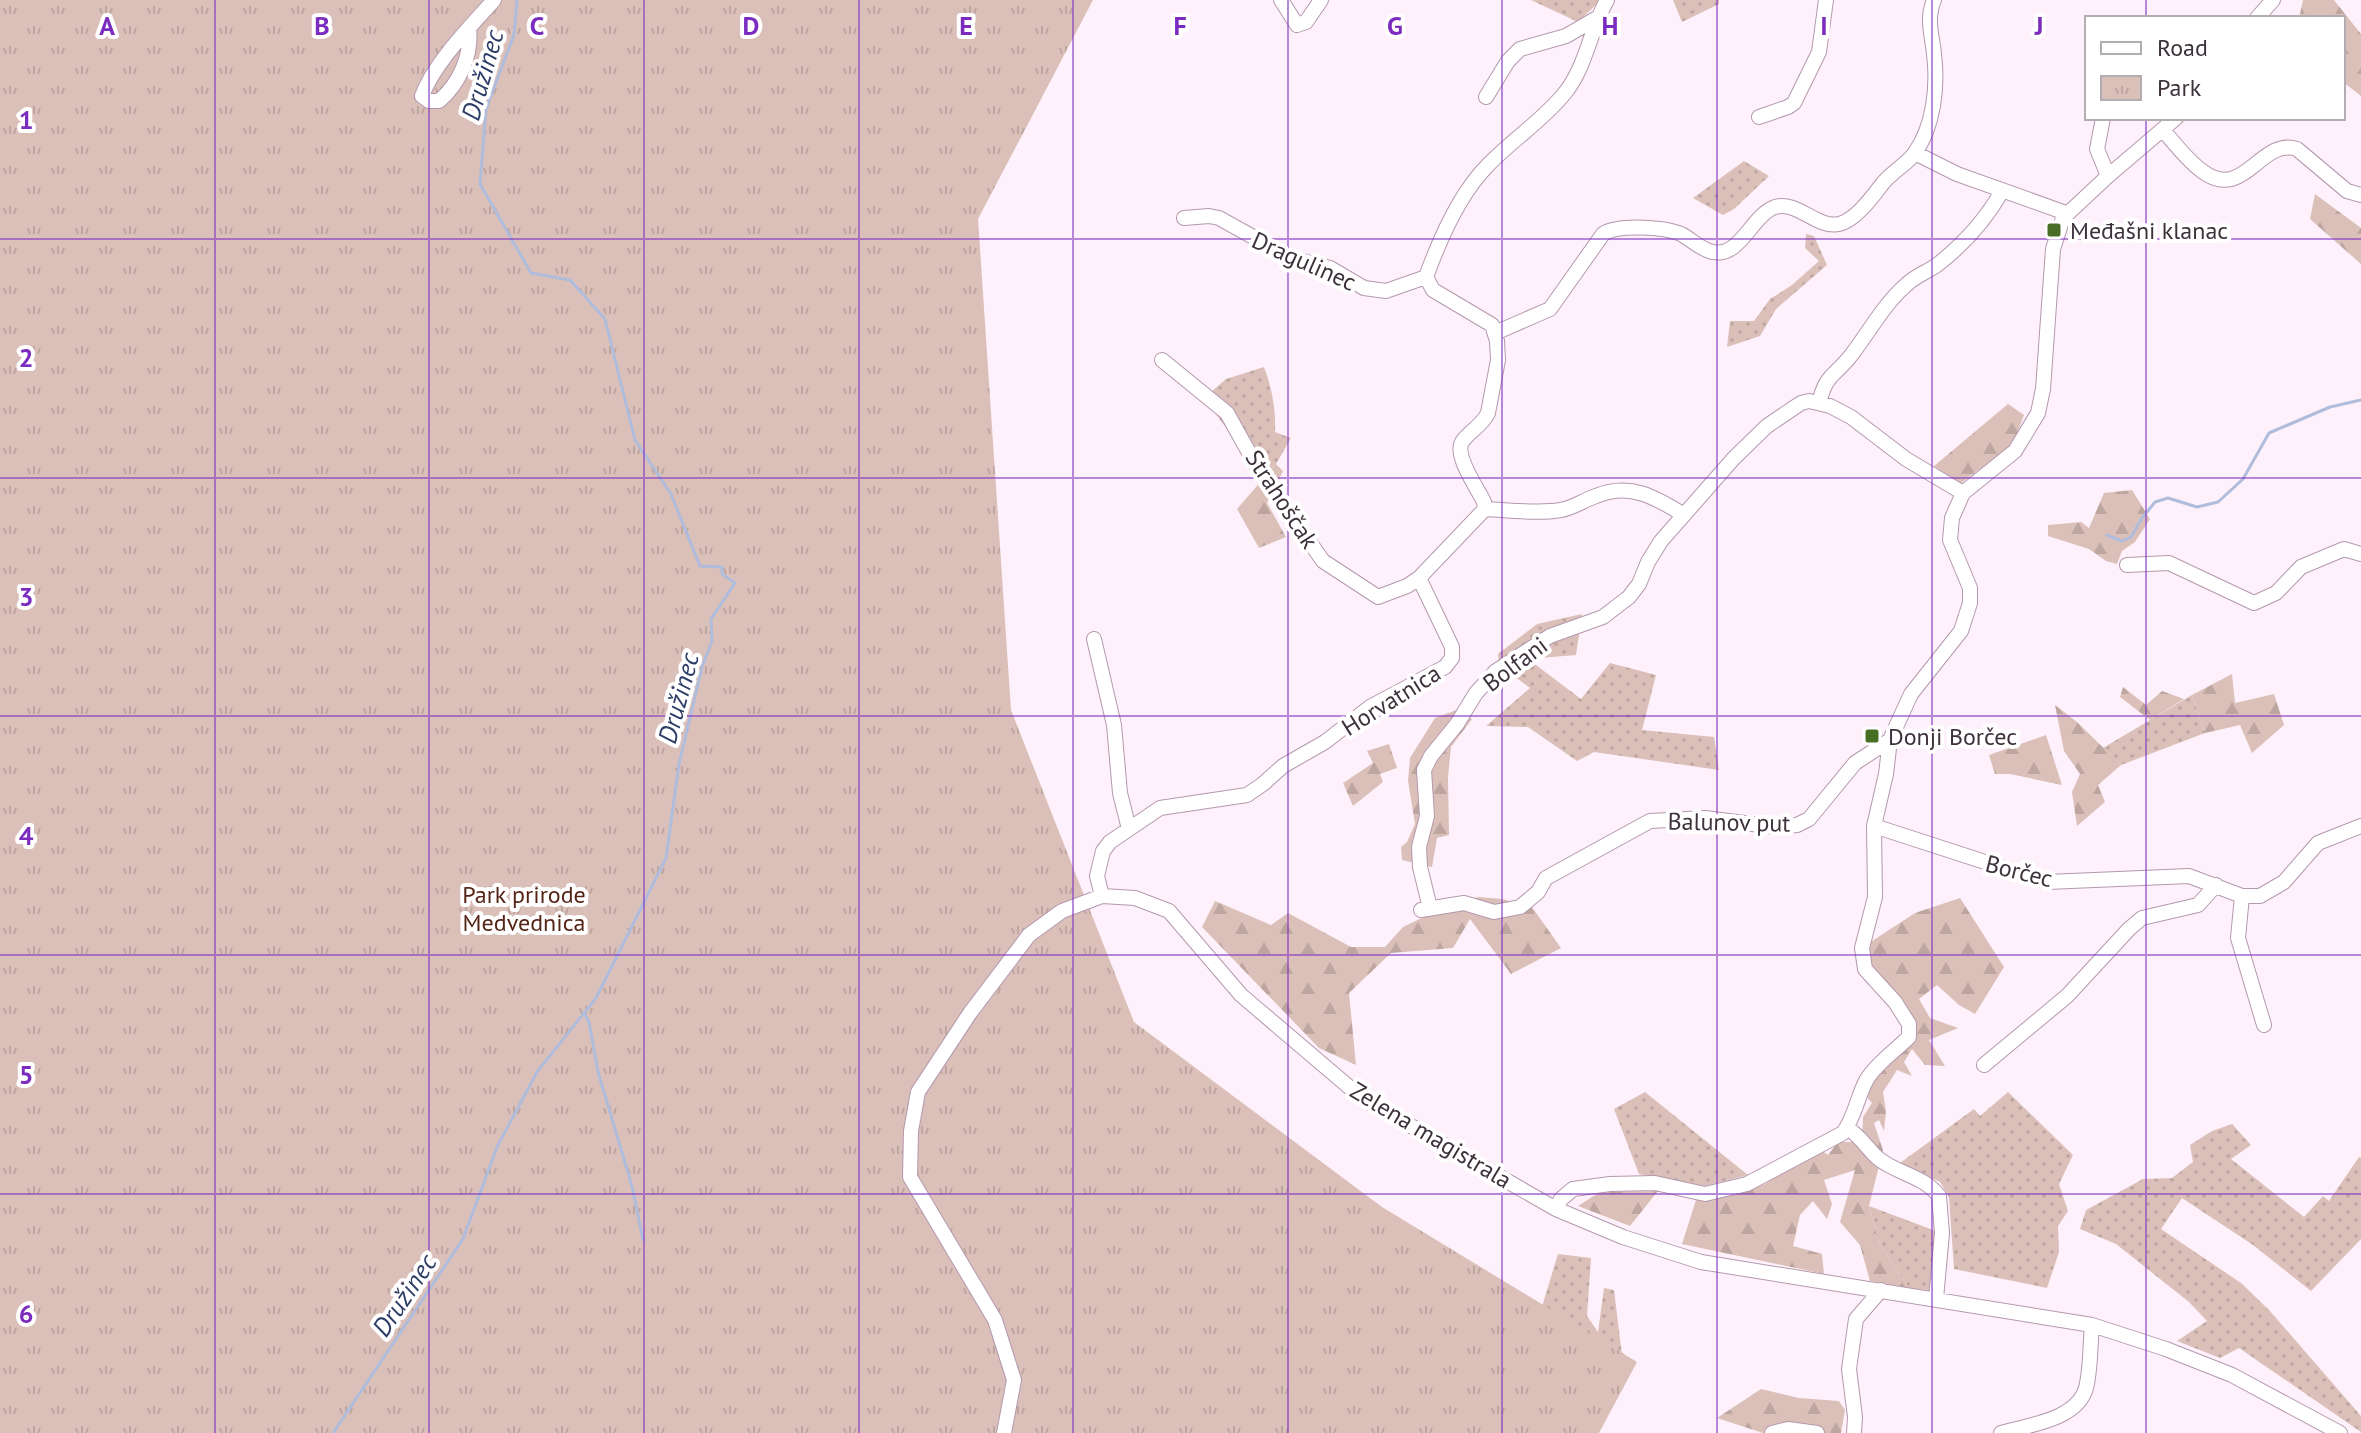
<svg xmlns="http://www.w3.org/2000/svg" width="2361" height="1433" font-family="'PT Sans',sans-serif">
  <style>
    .grass { fill: url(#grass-dots) }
    .forest { fill: url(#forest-firs) }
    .park { fill: url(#park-tufts) }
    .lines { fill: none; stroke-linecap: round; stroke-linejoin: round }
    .stream { stroke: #afbcdb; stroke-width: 3 }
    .minor-casing { stroke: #b498af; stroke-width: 16 }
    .minor { stroke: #fff; stroke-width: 14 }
    .grid { fill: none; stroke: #7b2cbf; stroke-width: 2; stroke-opacity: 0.55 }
    .poi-dot { fill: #486d26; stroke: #fff; stroke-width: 3 }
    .labels { text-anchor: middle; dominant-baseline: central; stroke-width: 8; stroke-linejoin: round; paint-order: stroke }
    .poi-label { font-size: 24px; fill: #3d313b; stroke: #fff; text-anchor: start }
    .street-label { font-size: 24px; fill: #3d313b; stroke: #fff }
    .park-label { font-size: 24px; fill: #542416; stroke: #fff }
    .water-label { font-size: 26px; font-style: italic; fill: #2d3d67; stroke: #fff }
    .grid-label { font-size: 26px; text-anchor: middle; font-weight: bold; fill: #7b2cbf; stroke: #fff; stroke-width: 8; stroke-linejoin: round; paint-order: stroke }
  </style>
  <defs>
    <pattern id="grass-dots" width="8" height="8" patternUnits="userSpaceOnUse" patternTransform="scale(2)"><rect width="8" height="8" fill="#dbc0b9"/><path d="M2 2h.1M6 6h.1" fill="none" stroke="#bda5a0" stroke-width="1.8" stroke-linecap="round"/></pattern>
    <pattern id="forest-firs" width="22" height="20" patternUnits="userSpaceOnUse" patternTransform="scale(2)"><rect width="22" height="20" fill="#dbc0b9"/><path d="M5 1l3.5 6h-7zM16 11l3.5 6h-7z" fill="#bda5a0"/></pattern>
    <pattern id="park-tufts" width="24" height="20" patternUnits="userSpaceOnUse" patternTransform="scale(2)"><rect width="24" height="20" fill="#dbc0b9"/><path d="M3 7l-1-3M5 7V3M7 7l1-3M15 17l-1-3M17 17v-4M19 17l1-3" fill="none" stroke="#bda5a0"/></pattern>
  </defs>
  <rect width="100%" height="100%" fill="#fef1fb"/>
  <path class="grass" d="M1531 0H1601L1578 22Z
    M1673 0H1719V4L1682 22Z
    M1744 161 1769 176 1734 209 1723 215 1693 198Z
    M1806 234 1814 236 1827 265 1776 309 1760 336 1727 347 1730 321H1754L1770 299 1792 285 1819 261 1805 248Z
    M1264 367C1272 388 1276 410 1275 432L1291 438 1276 464 1263 478 1204 398 1226 379Z
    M1582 614 1576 655 1528 659 1581 699 1610 663 1656 675 1642 730 1714 737 1719 770 1594 752 1577 761 1528 727 1486 726 1530 688 1499 665 1498 654 1537 624Z
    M2192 695 2205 733 2121 765 2103 748Z
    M1645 1092 1748 1175 1701 1187 1639 1174 1614 1109Z
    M2008 1092 2073 1155 2059 1184 2068 1211 2058 1226 2059 1252 2047 1288 1954 1269 1949 1197 1940 1182 1900 1163 1974 1109 1980 1116Z
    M2232 1124 2251 1145 2231 1159 2304 1217 2323 1196 2329 1201 2359 1157 2361 1158V1239L2311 1291 2253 1245 2182 1198 2161 1229 2241 1283 2269 1310 2361 1416V1432L2239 1348 2220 1358 2177 1341 2207 1321 2189 1302 2116 1244 2080 1229 2086 1210 2143 1179 2172 1178 2193 1162 2190 1145 2212 1131Z
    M1869 1206 1936 1231 1933 1291 1909 1288 1879 1243Z
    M1558 1254 1591 1258 1587 1316 1598 1332 1604 1288 1614 1290 1623 1363 1537 1323Z"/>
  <path class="forest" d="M2303 0H2334L2361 34V96L2343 82V18H2299Z
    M2315 194 2361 228V264L2310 219Z
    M2008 404 2024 415 2013 444 1960 484 1934 466Z
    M1276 464 1283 471 1267 503 1286 537 1259 548 1237 509Z
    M2132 490 2150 519 2135 542 2122 551 2117 564 2106 561 2089 549 2048 536V525L2081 522 2089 528 2104 493Z
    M2232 674 2235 703 2274 694 2284 725 2252 753 2240 725 2205 733 2192 695Z
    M2123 687 2146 705 2162 691 2184 699 2150 720 2120 697Z
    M2055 705 2077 722 2121 765 2098 785 2105 802 2077 826 2072 792 2080 774 2064 751Z
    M1459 709 1472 719 1451 747 1448 777 1449 835 1437 838 1432 867 1402 860 1401 847 1407 842 1415 824 1408 781 1410 758 1435 718Z
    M2046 735 2062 785 2010 774H1995L1989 755Z
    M1389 744 1397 768 1380 774 1383 782 1353 806 1343 783 1373 763 1367 751Z
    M1478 897 1502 899 1532 907 1561 948 1511 974 1470 919 1453 948 1391 953 1349 993 1356 1065 1319 1048 1202 927 1215 901 1271 925 1288 913 1351 947H1385L1403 927 1432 913Z
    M1960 898 2004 967 1975 1014 1959 1005 1937 985 1919 999 1930 1018 1958 1028 1929 1040 1945 1066 1925 1065 1912 1049 1904 1062 1912 1076 1897 1070 1883 1092 1886 1111 1884 1131 1879 1120 1874 1123 1883 1150 1869 1206 1879 1243 1909 1288 1870 1281 1860 1245 1840 1222 1855 1170 1824 1180 1832 1204 1827 1219 1813 1201 1800 1215 1793 1246 1822 1254 1824 1274 1682 1244 1696 1200 1715 1199 1765 1184 1790 1166 1821 1150 1828 1155 1838 1142H1862L1863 1117 1872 1103 1865 1095 1874 1077 1916 1034 1870 968 1866 945 1915 913Z
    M1658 1191 1630 1226 1578 1206 1600 1192Z
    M1761 1389 1799 1398 1839 1401 1845 1410 1841 1433H1763L1717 1418Z"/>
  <path class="park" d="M0 0H1093L978 219 1011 710 1134 1022 1382 1207 1637 1362 1599 1433H0Z"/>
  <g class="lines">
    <path class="stream" d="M2107 535 2122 541 2131 537 2142 518 2155 502 2168 498 2197 507 2218 502 2243 479 2269 433 2330 407 2361 400
      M584 1013 589 1022 598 1072 632 1186 643 1240
      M333 1433 463 1239 497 1147 537 1072 596 998 666 858 679 764 702 667 712 641 711 619 735 583 722 574V567L700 566 671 494 635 440 605 319 570 280 531 273 480 184 486 109 514 35 517 0"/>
    <defs>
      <path id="minor" d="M1281 0 1297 25 1306 22 1321 0
        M2257 18 2273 0
        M469 28C472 55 460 83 439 101H429L422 96C434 63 471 26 494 0
        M1486 97 1508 61 1520 49 1566 36 1597 18
        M1759 117 1788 107 1794 103 1819 52 1826 0
        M2103 118 2097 149 2108 176
        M2163 130C2175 144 2187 160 2202 171 2244 203 2260 137 2297 149L2347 191 2361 195
        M1915 153 1957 174 2066 213
        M1184 218 1209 216 1219 218 1291 258 1330 268 1364 288 1386 291 1426 277
        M1495 333 1550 309 1603 234C1618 224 1665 227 1681 234 1691 239 1701 250 1713 252 1740 258 1752 215 1775 207 1797 200 1817 229 1839 224 1856 220 1873 196 1883 183 1892 172 1908 163 1914 154 1934 127 1938 86 1934 54 1932 34 1926 19 1934 0
        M1162 360 1227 413 1257 467 1323 561 1378 597 1407 586 1419 578 1485 509 1484 502C1478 489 1454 456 1462 442 1469 431 1482 426 1488 413L1498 360 1497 341 1492 325 1433 290 1426 277C1439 241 1460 193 1488 165 1512 140 1542 121 1564 94 1586 68 1590 30 1607 0
        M1819 403C1826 375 1832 378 1849 358 1868 334 1883 305 1906 285 1915 276 1927 272 1937 265 1964 244 1985 221 2002 191
        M1485 509C1509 510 1537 514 1561 510 1573 508 1584 500 1596 496 1630 482 1655 497 1684 515
        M2127 565 2169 563 2254 603 2276 593 2301 567 2344 549 2361 554
        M1094 639 1114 725 1120 793 1129 829
        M1874 826 2047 882 2189 876 2242 896H2260L2284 882 2318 843 2361 826
        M1102 896 1097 876 1103 851 1110 842 1160 808 1247 795 1263 784 1283 766 1325 742 1370 707 1445 667 1452 658V647L1419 578
        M2242 896 2238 938 2264 1025
        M1430 908 1420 867 1419 847 1427 816 1424 770 1431 756 1457 724 1476 693 1496 671 1550 636 1603 617 1629 597 1639 584 1648 562 1661 541 1734 458 1767 426 1801 403 1809 401 1830 406 1851 417 1906 459 1963 493
        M1421 910 1464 903 1494 912 1520 907 1538 892 1546 878 1650 821 1705 818 1776 827 1797 825 1809 819 1855 763 1890 740
        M1984 1065 2067 996 2129 929 2142 918 2198 905 2216 885
        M1847 1128C1861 1136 1867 1149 1879 1159 1898 1174 1924 1176 1939 1196L1942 1233 1936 1299
        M1556 1209 1561 1199 1573 1189 1610 1184 1655 1183 1705 1194 1747 1184 1843 1133C1855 1117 1857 1097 1867 1079 1877 1063 1896 1050 1909 1037V1024L1895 1002 1865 969 1862 948 1875 897 1874 826 1886 774 1890 740 1911 694 1961 631 1970 603V588L1950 540 1952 518 1963 493 2015 451 2038 413 2043 389 2053 249 2063 218 2108 176 2176 118
        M1004 1433 1014 1380 995 1320 910 1177 911 1131 918 1092 970 1013 1029 935 1062 911 1102 896 1135 898 1169 911 1241 995 1362 1098 1556 1209 1623 1237 1701 1262 2092 1325 2166 1349 2232 1375 2340 1433
        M1772 1433 1788 1429 1817 1433
        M1854 1433 1855 1417 1849 1369 1856 1319 1881 1290
        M2001 1433C2028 1425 2077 1420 2086 1388 2091 1368 2090 1345 2092 1325"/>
    </defs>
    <use href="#minor" class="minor-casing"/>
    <use href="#minor" class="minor"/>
  </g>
  <path class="grid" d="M215 0V1433M429 0V1433M644 0V1433M859 0V1433M1073 0V1433M1288 0V1433M1502 0V1433M1717 0V1433M1932 0V1433M2146 0V18M2146 118V1433M0 239H2361M0 478H2361M0 716H2361M0 955H2361M0 1194H2361"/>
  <g class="poi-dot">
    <rect x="2046" y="222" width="16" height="16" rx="4"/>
    <rect x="1864" y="728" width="16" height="16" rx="4"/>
  </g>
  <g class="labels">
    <g class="poi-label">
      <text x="2070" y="230">Međašni klanac</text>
      <text x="1888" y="736">Donji Borčec</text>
    </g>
    <g class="street-label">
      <text transform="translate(1304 261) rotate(24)">Dragulinec</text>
      <text transform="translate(1282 499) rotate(57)">Strahoščak</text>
      <text transform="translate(1515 664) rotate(-37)">Bolfani</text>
      <text transform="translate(1391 700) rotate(-32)">Horvatnica</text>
      <text transform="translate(1729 822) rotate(1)">Balunov put</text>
      <text transform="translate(2019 871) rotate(14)">Borčec</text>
      <text transform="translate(1431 1135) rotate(31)">Zelena magistrala</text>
    </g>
    <g class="park-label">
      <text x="524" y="894">Park prirode<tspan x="524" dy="28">Medvednica</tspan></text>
    </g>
    <g class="water-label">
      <text transform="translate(482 75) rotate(-74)">Družinec</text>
      <text transform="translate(678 698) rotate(-75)">Družinec</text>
      <text transform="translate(404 1295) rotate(-56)">Družinec</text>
    </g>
  </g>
  <g class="grid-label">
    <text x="107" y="35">A</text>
    <text x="322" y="35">B</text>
    <text x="537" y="35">C</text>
    <text x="751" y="35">D</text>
    <text x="966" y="35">E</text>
    <text x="1180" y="35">F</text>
    <text x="1395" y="35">G</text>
    <text x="1610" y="35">H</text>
    <text x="1824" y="35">I</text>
    <text x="2039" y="35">J</text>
    <text x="26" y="129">1</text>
    <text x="26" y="367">2</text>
    <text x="26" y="606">3</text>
    <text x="26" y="845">4</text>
    <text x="26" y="1084">5</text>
    <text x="26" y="1323">6</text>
  </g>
  <rect x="2085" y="16" width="260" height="104" fill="#ffffff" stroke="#b1adb1" stroke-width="2"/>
  <rect x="2101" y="42" width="40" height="12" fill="#ffffff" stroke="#b1adb1" stroke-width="2"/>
  <text x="2157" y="56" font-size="24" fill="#3d313b">Road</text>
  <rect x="2101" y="76" width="40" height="24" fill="url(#park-tufts)" stroke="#b1adb1" stroke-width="2"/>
  <text x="2157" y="96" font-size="24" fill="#3d313b">Park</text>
</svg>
